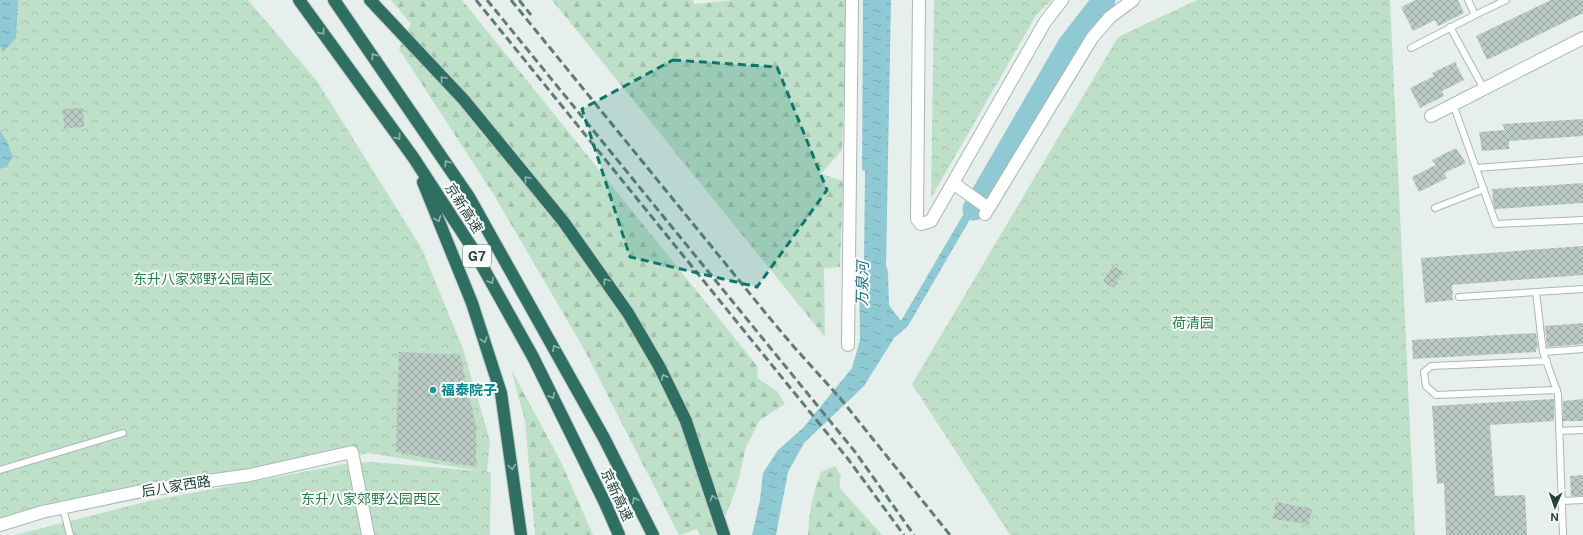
<svg xmlns="http://www.w3.org/2000/svg" width="1583" height="535" font-family="'Public Sans','Noto Sans SC',sans-serif">
  <style>
    .forest { fill: url(#forest-firs) }
    .park { fill: url(#park-crowns) }
    .water { fill: url(#water-ripples) }
    .lines { fill: none; stroke-linecap: round; stroke-linejoin: round }
    .river { stroke: #8ec9d4; stroke-width: 23 }
    .building { fill: url(#building-cross-hatch) }
    .service-casing { stroke: #a8b8b2; stroke-width: 8 }
    .minor-casing { stroke: #a8b8b2; stroke-width: 14 }
    .motorway-casing { stroke: #c2cac8; stroke-width: 14 }
    .service { stroke: #fff; stroke-width: 6 }
    .minor { stroke: #fff; stroke-width: 12 }
    .motorway { stroke: #2f6f62; stroke-width: 12 }
    .rail { stroke: #5f7d75; stroke-width: 3; stroke-dasharray: 8 4; stroke-linecap: butt }
    .oneway { stroke: #93b5ae }
    .marked { fill: #0f766e; fill-opacity: 0.2; stroke: #0f766e; stroke-width: 3; stroke-dasharray: 8 5; stroke-linejoin: round }
    .culture-dot { fill: #0f9aa8; stroke: #f7fbf9; stroke-width: 1.5 }
    .labels { text-anchor: middle; dominant-baseline: central; stroke-width: 4; stroke-linejoin: round; paint-order: stroke }
    .shield { fill: #f7fbf9; stroke: #637a73; stroke-width: 1 }
    .shield-label { font-size: 13px; font-weight: bold; fill: #24423a }
    .street-label { font-size: 14px; fill: #24423a; stroke: #f7fbf9 }
    .park-label { font-size: 14px; fill: #2d7a4b; stroke: #f7fbf9 }
    .culture-label { font-size: 14px; font-weight: bold; fill: #0d838f; stroke: #f7fbf9; text-anchor: start }
    .water-label { font-size: 15px; font-style: italic; fill: #1c6f80; stroke: #f7fbf9 }
  </style>
  <defs>
    <pattern id="forest-firs" width="22" height="20" patternUnits="userSpaceOnUse"><rect width="22" height="20" fill="#bfe0c8"/><path d="M5 1l3.5 6h-7zM16 11l3.5 6h-7z" fill="#a4c1ad"/></pattern>
    <pattern id="park-crowns" width="20" height="18" patternUnits="userSpaceOnUse"><rect width="20" height="18" fill="#bfe0c8"/><path d="M2 6a3 3 0 1 1 6 0M12 15a3 3 0 1 1 6 0" fill="none" stroke="#a4c1ad"/></pattern>
    <pattern id="water-ripples" width="26" height="14" patternUnits="userSpaceOnUse"><rect width="26" height="14" fill="#8ec9d4"/><path d="M2 4q2-2 4 0t4 0M15 11q2-2 4 0t4 0" fill="none" stroke="#74a5ad"/></pattern>
    <pattern id="building-cross-hatch" width="8" height="8" patternUnits="userSpaceOnUse"><rect width="8" height="8" fill="#bbcac4"/><path d="M0 0l8 8M0 8l8-8" fill="none" stroke="#98a6a0"/></pattern>
  </defs>
  <rect width="100%" height="100%" fill="#e6efeb"/>
  <path class="forest" d="M391 0H462L758 367 757 378 777 391 785 404 760 420 746 447 737 486 718 535H700L697 529 679 535 584 349 494 195 399 49 411 24Z
    M552 0H693L694 4 734 0H847L842 150 821 174 843 181 840 267 824 268 825 337Z
    M511 369 561 462 593 535H535L525 421Z
    M835 466 841 476 839 487 882 535H808C809 512 813 493 821 472Z"/>
  <path class="park" d="M0 0H248L317 81 422 249 463 349 490 441 487 472H491L490 535H15L149 501 350 463 371 462 480 471 368 453 0 527Z
    M934 0H1052L1037 14 931 198Z
    M1197 0H1390L1415 535H1010L912 384 1118 37Z"/>
  <path class="water" d="M0 0H18L16 38 3 52 0 46Z
    M863 0H891L886 266 888 272 889 305 901 321 984 179 991 183 908 326 894 338 864 386 804 443 788 472 776 535H752L760 500 763 473 778 450 803 428 852 368 860 340 859 272 864 267 865 171 862 170Z
    M0 130 7 141 13 157 6 167 0 169Z"/>
  <g class="lines">
    <path class="river" d="M974 209 1069 45 1104 0"/>
  </g>
  <path class="building" d="M1416 0H1458L1464 13 1438 26 1435 20 1413 31 1401 7Z
    M1551 0H1583V13L1487 60 1476 36Z
    M1455 62 1464 80 1442 91 1444 96 1420 108 1410 88 1434 76 1432 73Z
    M83 108 84 127 64 128 63 109Z
    M1583 119V136L1509 141V149L1482 151 1479 132 1505 130 1502 124Z
    M1456 148 1466 163 1444 173 1447 178 1419 192 1412 177 1436 165 1432 160Z
    M1583 183V203L1495 209 1493 203 1492 189Z
    M1583 246V275L1452 285 1453 300 1425 303 1421 258Z
    M1113 266 1123 272 1114 288 1103 282Z
    M1583 323V344L1547 347 1545 326Z
    M1536 333 1538 348H1536V352L1413 359 1412 340Z
    M399 352 460 355 476 426V467L396 452Z
    M1554 399V421L1490 425 1495 496 1525 495 1527 535H1446L1444 483 1437 484 1432 406Z
    M1583 399V421H1563V401Z
    M1583 475V496H1571L1570 476Z
    M1276 502 1312 509 1309 524 1273 519Z"/>
  <g class="lines">
    <defs>
      <path id="service" d="M1468 0 1475 15 1506 0
        M1450 27 1484 89
        M1411 48 1475 15
        M1453 104 1496 224 1583 220
        M1476 168 1583 160
        M1435 208 1484 189
        M1536 292 1543 352 1558 394 1563 535
        M1459 297 1583 289
        M1543 352 1583 349
        M1547 361 1431 366 1424 372 1426 386 1436 395 1557 390
        M1559 431 1583 430
        M0 470 123 433
        M1562 501 1583 500
        M63 508 70 535"/>
      <path id="minor" d="M919 0 917 219 921 224 931 221 1045 22 1062 0
        M1431 116 1583 38
        M953 183 988 208
        M985 214 1092 38 1110 17 1133 0
        M848 345 852 0
        M0 525 42 512 146 490 250 475 352 452 368 535"/>
      <path id="motorway" d="M299 0 413 157 471 246 533 357 605 503 619 535
        M334 0 469 197 604 438 653 535
        M370 0 464 100 563 221 628 313 659 366 686 421 724 535
        M423 182 472 303 501 393 521 535"/>
    </defs>
    <use href="#service" class="service-casing"/>
    <use href="#minor" class="minor-casing"/>
    <use href="#motorway" class="motorway-casing"/>
    <use href="#service" class="service"/>
    <use href="#minor" class="minor"/>
    <use href="#motorway" class="motorway"/>
    <path class="rail" d="M476 0 848 459 904 535
      M487 0 856 453 914 535
      M511 0 768 316 794 347 840 398 950 535
      M519 0 531 15"/>
  </g>
  <defs><path id="oneway-chevron" d="M-2-3.5L2.5 0L-2 3.5" fill="none" stroke-width="1.6" stroke-linecap="round" stroke-linejoin="round"/></defs>
  <g class="oneway">
    <use href="#oneway-chevron" transform="translate(322 32) rotate(54)"/>
    <use href="#oneway-chevron" transform="translate(374 56) rotate(-124)"/>
    <use href="#oneway-chevron" transform="translate(443 79) rotate(-133)"/>
    <use href="#oneway-chevron" transform="translate(398 137) rotate(54)"/>
    <use href="#oneway-chevron" transform="translate(447 163) rotate(-124)"/>
    <use href="#oneway-chevron" transform="translate(527 179) rotate(-130)"/>
    <use href="#oneway-chevron" transform="translate(438 219) rotate(68)"/>
    <use href="#oneway-chevron" transform="translate(491 281) rotate(61)"/>
    <use href="#oneway-chevron" transform="translate(606 281) rotate(-125)"/>
    <use href="#oneway-chevron" transform="translate(484 340) rotate(73)"/>
    <use href="#oneway-chevron" transform="translate(555 348) rotate(-119)"/>
    <use href="#oneway-chevron" transform="translate(664 377) rotate(-115)"/>
    <use href="#oneway-chevron" transform="translate(552 396) rotate(64)"/>
    <use href="#oneway-chevron" transform="translate(512 467) rotate(82)"/>
    <use href="#oneway-chevron" transform="translate(713 498) rotate(-108)"/>
    <use href="#oneway-chevron" transform="translate(635 500) rotate(-117)"/>
  </g>
  <path class="marked" d="M673 60 777 67 827 190 757 287 630 257 582 109Z"/>
  <circle class="culture-dot" cx="433" cy="390" r="4"/>
  <g class="labels">
    <rect class="shield" x="463" y="245" width="28" height="22" rx="3"/>
    <g class="shield-label">
      <text x="477" y="256">G7</text>
    </g>
    <g class="street-label">
      <text transform="translate(464 208) rotate(57)">京新高速</text>
      <text transform="translate(176 486) rotate(-9)">后八家西路</text>
      <text transform="translate(617 495) rotate(65)">京新高速</text>
    </g>
    <g class="park-label">
      <text x="203" y="279">东升八家郊野公园南区</text>
      <text x="1193" y="323">荷清园</text>
      <text x="371" y="499">东升八家郊野公园西区</text>
    </g>
    <g class="culture-label">
      <text x="441" y="390">福泰院子</text>
    </g>
    <g class="water-label">
      <text transform="translate(862 284) rotate(-89)">万泉河</text>
    </g>
  </g>
  <g transform="translate(1555 507) rotate(182)" stroke="#f7fbf9" stroke-width="3" paint-order="stroke">
  <path d="M0-3L7 15L0 10L-7 15Z" fill="#24423a"/>
  <text y="-6" font-size="11" font-weight="bold" text-anchor="middle" fill="#24423a">N</text>
  </g>
</svg>
